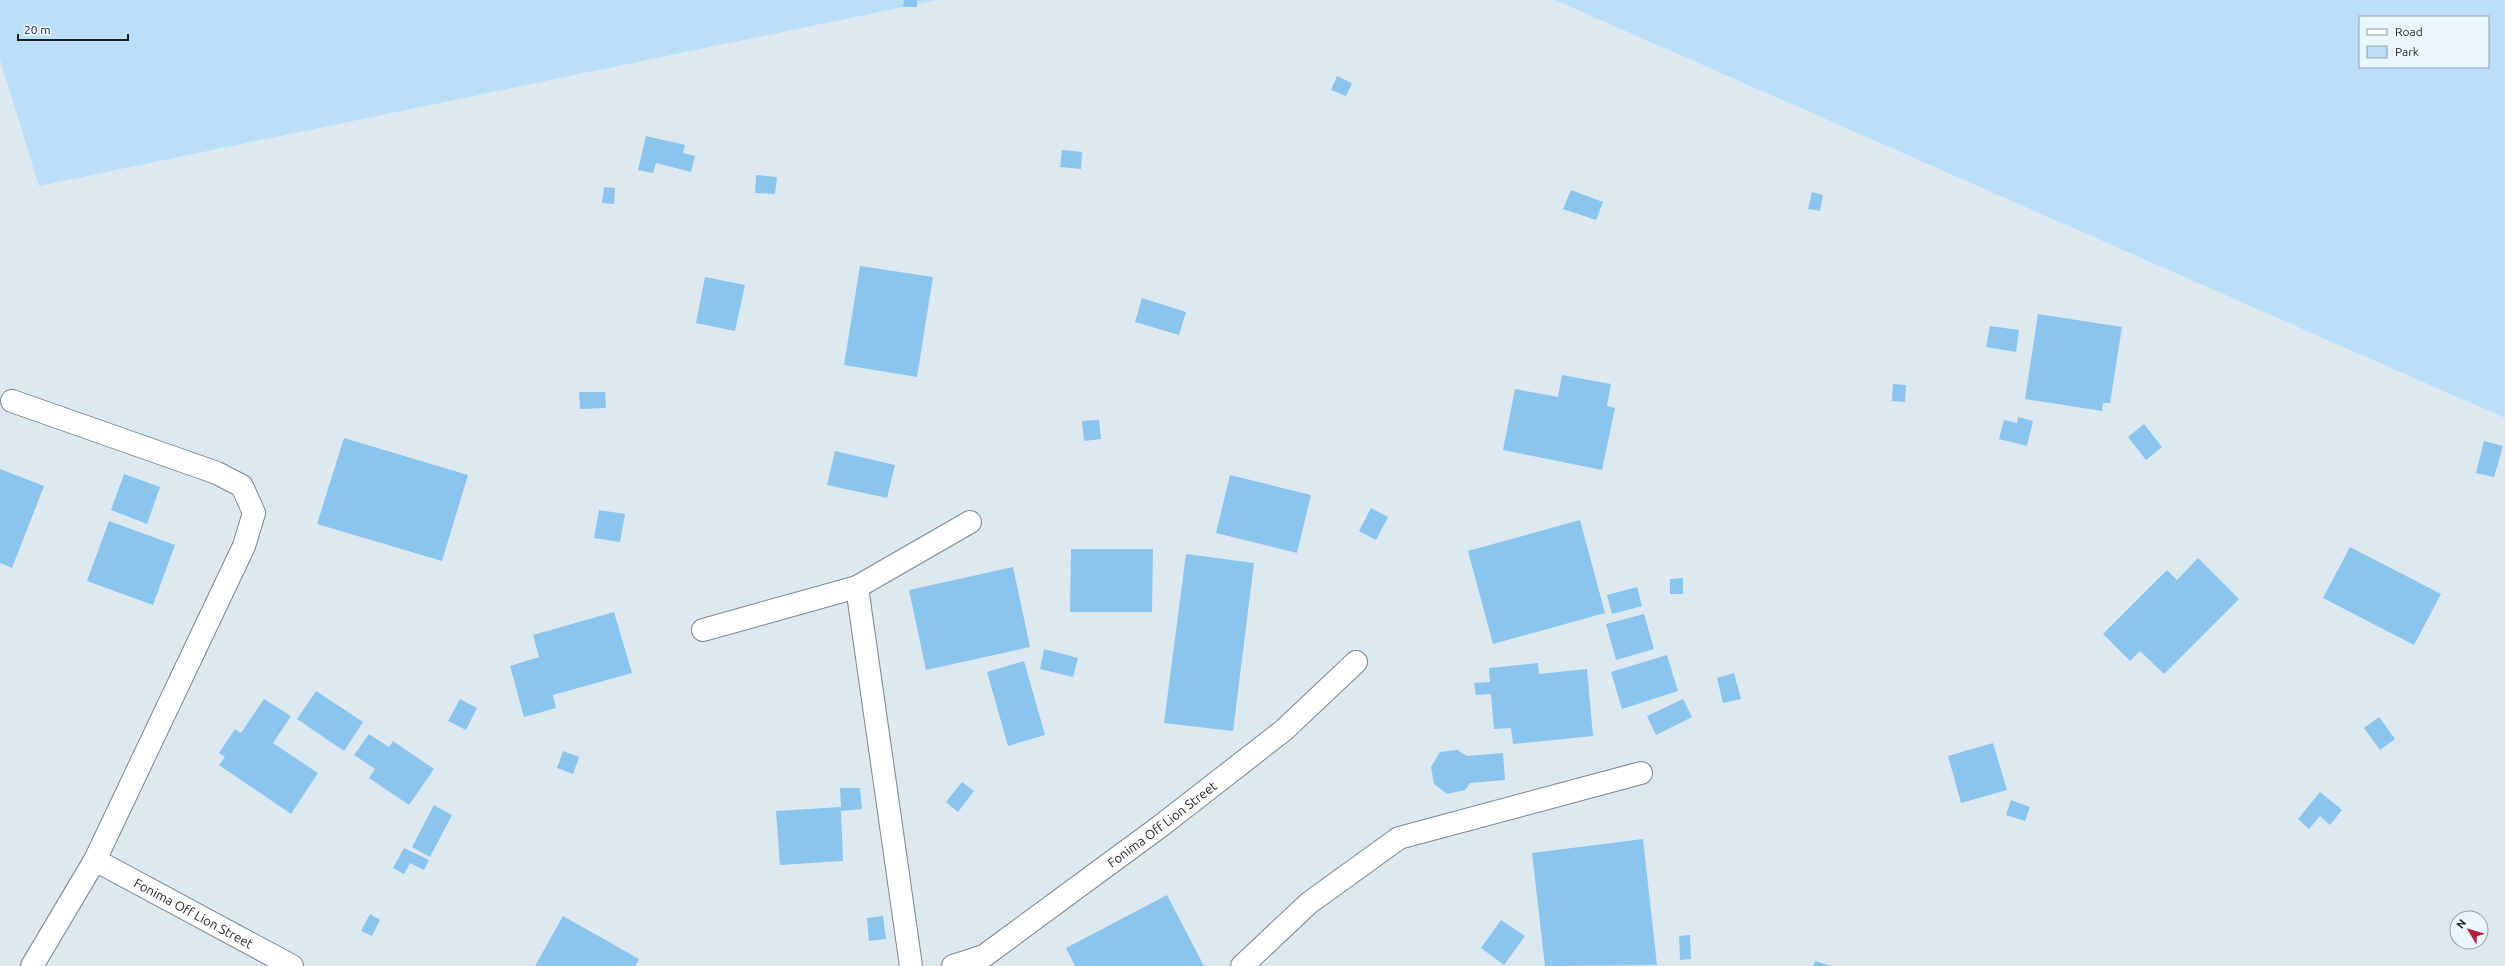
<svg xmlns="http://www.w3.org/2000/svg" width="2505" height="966" font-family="Ubuntu,sans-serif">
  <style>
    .green { fill: #bbdff9; fill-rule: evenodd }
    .building { fill: #8bc5ed }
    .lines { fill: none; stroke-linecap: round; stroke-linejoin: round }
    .street-casing { stroke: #7b858d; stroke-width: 24 }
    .street { stroke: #fff; stroke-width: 22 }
    .labels { text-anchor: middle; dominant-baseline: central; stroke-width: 3; stroke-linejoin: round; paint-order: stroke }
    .street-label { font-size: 13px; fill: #1b1f22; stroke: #eaf6fe }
  </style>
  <rect width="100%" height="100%" fill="#dde9f1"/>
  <path class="green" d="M0 0H937L39 186 0 60Z
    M1555 0H2505V418ZM2360 17H2488V67H2360Z"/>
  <path class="building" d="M904 0H917V7H903Z
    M1337 76 1352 83 1346 96 1331 90Z
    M646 136 685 145 683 153 695 156 691 172 656 163 653 173 638 170Z
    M1062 150 1082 152 1081 169 1060 167Z
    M756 175 777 177 775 194 755 193Z
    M604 187 615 188 614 204 602 203Z
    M1571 190 1603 202 1596 220 1563 209Z
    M1812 192 1823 195 1820 211 1808 209Z
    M860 266 933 277 917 377 844 365Z
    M705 277 745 285 735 331 696 323Z
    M1142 298 1186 312 1179 335 1135 322Z
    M2038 314 2122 327 2110 403H2103L2102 411 2025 399Z
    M1990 326 2019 330 2016 352 1986 347Z
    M1562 375 1611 384 1607 406 1615 408 1602 470 1503 450 1515 389 1558 397Z
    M1893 384 1906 385 1905 402 1892 401Z
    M579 392H605L606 408 580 409Z
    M2018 417 2033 421 2027 446 1999 439 2004 420 2017 423Z
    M1099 420 1101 439 1084 441 1082 421Z
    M2144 424 2162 447 2146 460 2128 437Z
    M344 438 468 475 442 561 317 524Z
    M2484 441 2503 446 2494 477 2476 473Z
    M835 451 895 465 887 498 827 485Z
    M0 469 44 486 12 568 0 563Z
    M124 474 160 487 147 524 111 510Z
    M1230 475 1311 495 1297 553 1216 533Z
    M1371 508 1388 517 1376 540 1359 531Z
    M599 510 625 514 620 542 594 538Z
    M1580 520 1605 613 1493 644 1468 551Z
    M109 521 175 545 153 605 87 581Z
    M2350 547 2441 594 2414 645 2323 598Z
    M1071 549H1153L1152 612H1070Z
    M1186 554 1254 563 1233 731 1164 723Z
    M2198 558 2239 599 2164 674 2140 651 2130 661 2103 634 2167 570 2177 580Z
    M1013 567 1030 647 926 670 909 590Z
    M1683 578V594H1670V579Z
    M1637 587 1642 606 1612 614 1607 595Z
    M614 612 632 673 553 695 556 708 524 717 510 666 539 657 533 635Z
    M1644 614 1654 649 1616 660 1606 624Z
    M1044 649 1078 658 1073 677 1040 669Z
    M1667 655 1678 691 1622 709 1611 672Z
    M1024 661 1045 735 1008 746 987 672Z
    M1538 663 1539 674 1587 669 1593 736 1513 744 1511 728 1494 729 1491 694 1476 695 1474 683 1490 682 1489 668Z
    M1734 673 1741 699 1723 703 1717 678Z
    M316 691 363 722 344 751 297 719Z
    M264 699 291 716 273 743 318 773 291 814 219 765 225 757 219 753 235 729 241 733Z
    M460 699 477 708 466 730 448 721Z
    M1683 699 1692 717 1656 735 1647 716Z
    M2379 717 2395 739 2380 750 2364 728Z
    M369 734 389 747 393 741 434 769 409 805 369 778 375 769 354 755Z
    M1993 743 2007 790 1961 803 1948 756Z
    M1457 750 1467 756 1503 753 1505 780 1470 783 1465 790 1447 794 1434 784 1431 767 1440 752Z
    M563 751 579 757 573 774 557 768Z
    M962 782 974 791 958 812 946 802Z
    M840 788H860L862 809 841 811 843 861 780 865 776 811 841 807Z
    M2320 792 2342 810 2330 825 2320 816 2309 829 2298 819Z
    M2011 800 2030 807 2025 821 2006 815Z
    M434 805 452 815 430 857 412 847Z
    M1643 839 1657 965 1545 966 1532 853Z
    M404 848 429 860 424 870 410 863 404 874 393 868Z
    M1167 895 1204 966H1075L1066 948Z
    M370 914 380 920 372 936 361 931Z
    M563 916 639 959 635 966H535Z
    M883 916 886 939 869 941 867 918Z
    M1501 920 1525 936 1504 965 1481 948Z
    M1690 935 1691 959 1680 960 1679 936Z
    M1815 961 1831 966H1813Z"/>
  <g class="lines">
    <defs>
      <g id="street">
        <path d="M12 401 217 473 242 486 254 513 244 546 95 860 32 966"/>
        <path d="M857 587 911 966"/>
        <path d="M703 630 857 587 970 522"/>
        <path id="s1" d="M95 860 292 966"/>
        <path id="s2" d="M953 966 984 956 1162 825 1284 730 1356 662"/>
        <path d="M1242 966 1309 903 1399 838 1641 773"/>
      </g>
    </defs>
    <use href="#street" class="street-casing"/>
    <use href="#street" class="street"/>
  </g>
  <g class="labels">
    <g class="street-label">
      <text stroke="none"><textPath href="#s2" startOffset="254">Fonima Off Lion Street</textPath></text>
      <text stroke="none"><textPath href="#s1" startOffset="112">Fonima Off Lion Street</textPath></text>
    </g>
  </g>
  <rect x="2359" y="16" width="130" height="52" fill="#eaf6fe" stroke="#97a0a6"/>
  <rect x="2367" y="29" width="20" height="6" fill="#ffffff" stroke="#97a0a6"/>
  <text x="2395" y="36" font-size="12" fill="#1b1f22">Road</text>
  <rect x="2367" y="46" width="20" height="12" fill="#bbdff9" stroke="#97a0a6"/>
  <text x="2395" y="56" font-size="12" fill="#1b1f22">Park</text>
  <g transform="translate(2469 930) rotate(308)"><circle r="19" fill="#eaf6fe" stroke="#97a0a6"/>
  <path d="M0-3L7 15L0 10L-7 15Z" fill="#b32139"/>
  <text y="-6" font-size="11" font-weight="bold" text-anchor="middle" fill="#1b1f22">N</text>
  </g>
  <path d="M18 34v6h110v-6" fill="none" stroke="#1b1f22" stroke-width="2"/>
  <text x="24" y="34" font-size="12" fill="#1b1f22" stroke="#eaf6fe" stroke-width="3" paint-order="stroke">20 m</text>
</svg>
